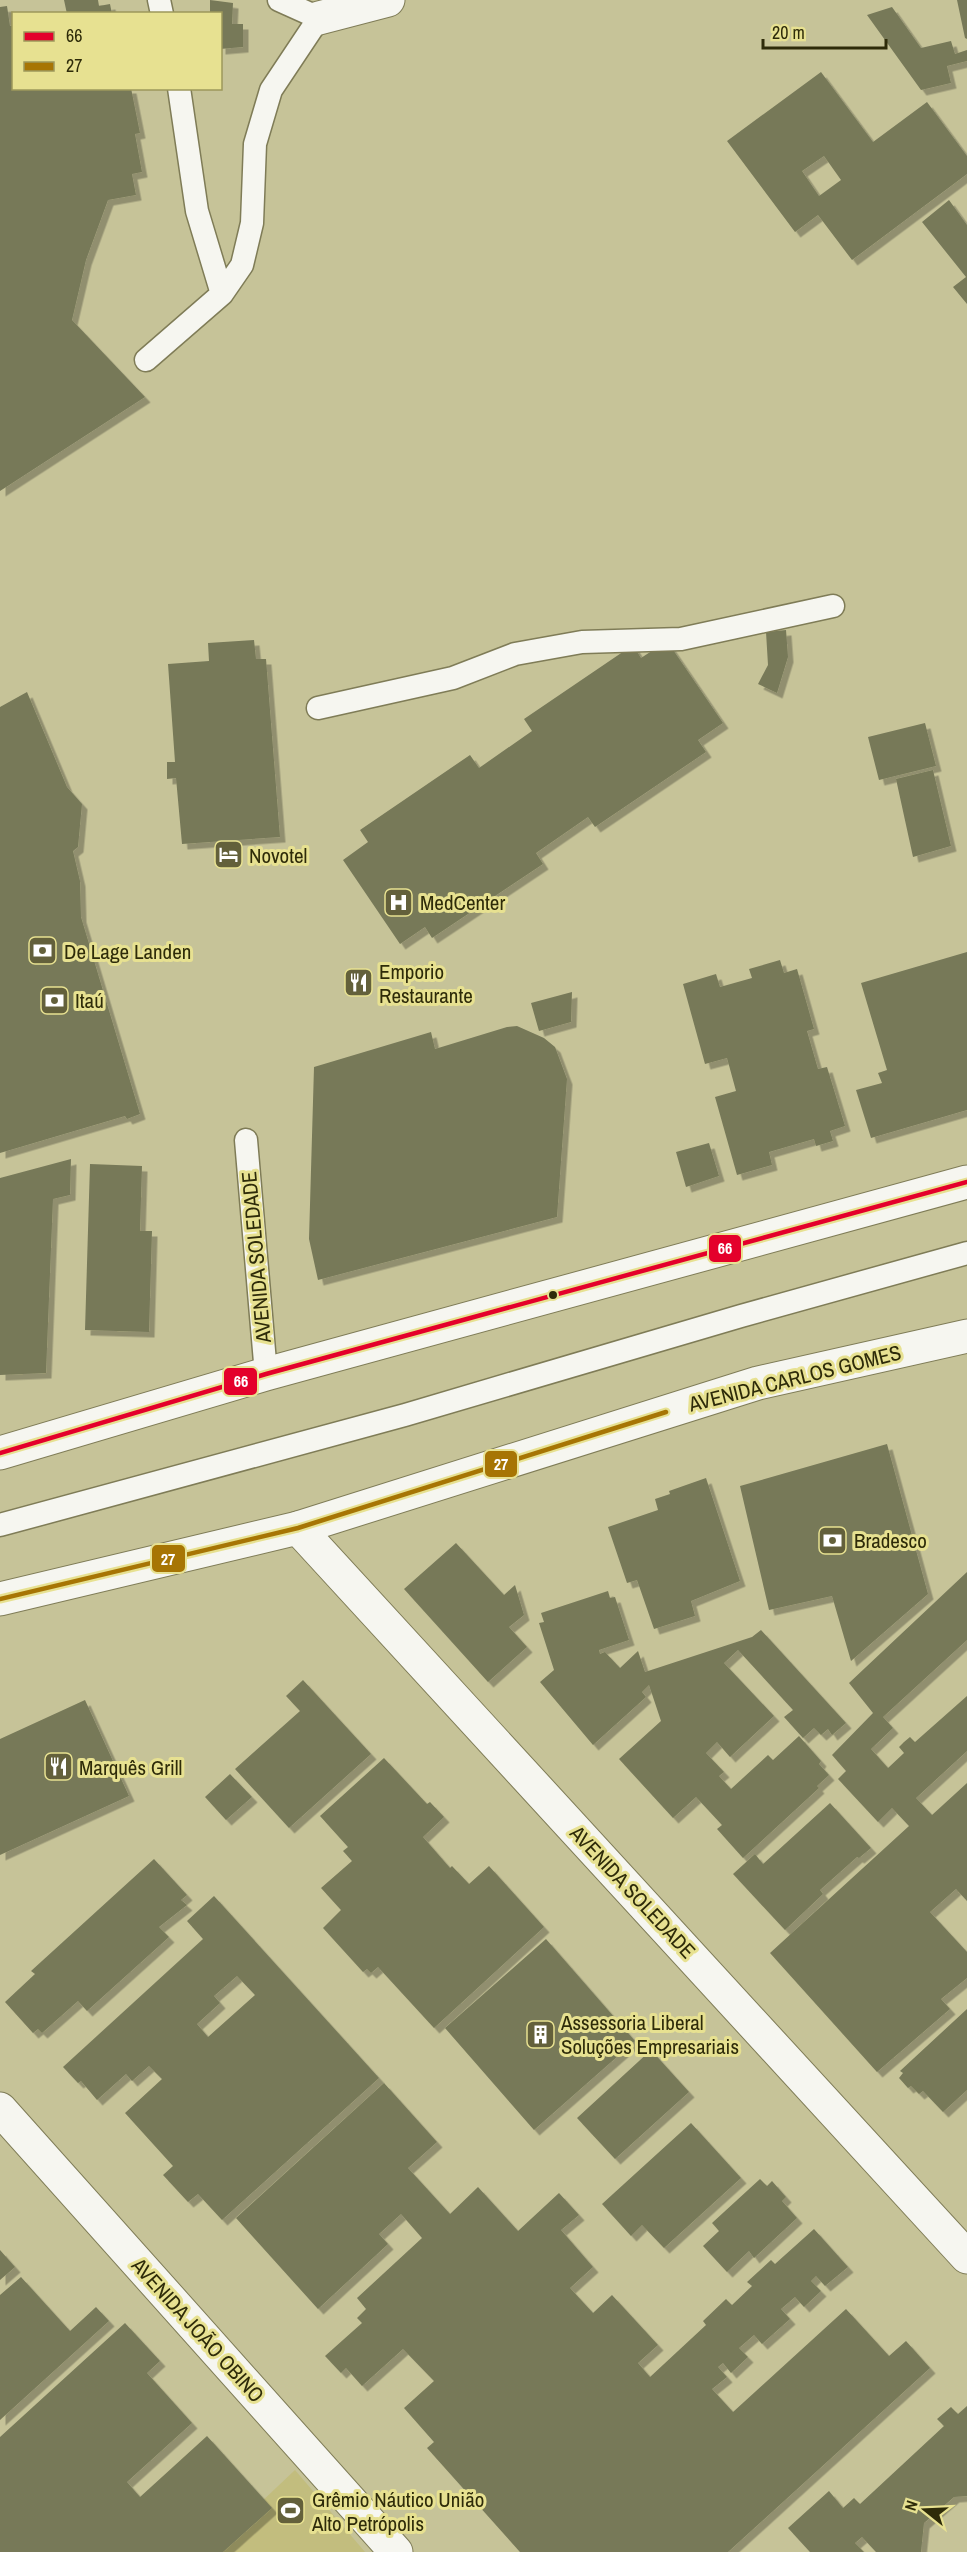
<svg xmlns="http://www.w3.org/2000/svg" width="967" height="2552" font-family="'Archivo Narrow',sans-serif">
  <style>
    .park { fill: #c2bd7e }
    .building { fill: #777959; fill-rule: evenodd; filter: url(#shadow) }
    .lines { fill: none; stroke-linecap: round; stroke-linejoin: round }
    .lane-casing { stroke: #7f7c57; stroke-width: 25 }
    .street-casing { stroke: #7f7c57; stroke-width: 35 }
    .secondary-casing { stroke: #7f7c57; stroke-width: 35 }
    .primary-casing { stroke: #7f7c57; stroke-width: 35 }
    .lane { stroke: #f6f6f0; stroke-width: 22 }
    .street { stroke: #f6f6f0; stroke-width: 33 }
    .secondary { stroke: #f6f6f0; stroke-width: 33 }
    .primary { stroke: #f6f6f0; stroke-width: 33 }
    .bus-1-casing { stroke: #e7e191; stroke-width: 9 }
    .bus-2-casing { stroke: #e7e191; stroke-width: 9 }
    .bus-1 { stroke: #e4002b; stroke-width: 4.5 }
    .bus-2 { stroke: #a77504; stroke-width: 4.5 }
    .bus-dot { fill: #2e2b09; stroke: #e7e191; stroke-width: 2 }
    .labels { text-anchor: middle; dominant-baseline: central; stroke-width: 6; stroke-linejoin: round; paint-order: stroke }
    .poi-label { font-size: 21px; fill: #2e2b09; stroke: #e7e191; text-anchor: start }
    .street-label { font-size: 21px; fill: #2e2b09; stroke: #e7e191 }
    .line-badge { stroke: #e7e191; stroke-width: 2 }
    .badge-label { font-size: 16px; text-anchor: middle; font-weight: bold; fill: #fff }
  </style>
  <defs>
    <filter id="shadow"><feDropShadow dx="5.5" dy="5.5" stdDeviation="0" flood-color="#0004"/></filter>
  </defs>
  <rect width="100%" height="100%" fill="#c6c398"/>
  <path class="park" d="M295 2470 365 2552H208Z"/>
  <path class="building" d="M64 0H98L99 6 110 4 112 14H67Z
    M210 0 233 3 232 24H243V47L220 49V14H210Z
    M957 0H967V39L965 38Z
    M7 6 10 26 14 25V88H131L140 133 135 134 142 172 132 174 136 195 108 200 86 260 72 320 145 397 0 491V7Z
    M892 7 921 48 951 41 955 54 967 50V61L947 66 951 83 921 90 867 15Z
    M821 72 873 142 927 102 967 156V174L852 260 818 215 795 232 727 141ZM824 156 841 180 819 196 802 171Z
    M949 200 967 225V304L953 287 966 277 922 222Z
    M786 630 788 657 777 693 758 684 768 665 766 632Z
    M254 640 256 659H266L280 837 182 844 176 778 167 779V762H175L168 664 209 661 208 643Z
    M667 641 723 723 698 740 706 752 595 827 588 817 536 853 543 864 432 938 425 927 400 944 343 860 368 842 360 830 470 755 479 768 532 731 524 719 633 645 641 658Z
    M27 692 67 787 82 804 78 847 73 851 80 881 81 917 140 1114 127 1119 125 1116 0 1153V707Z
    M925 723 936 766 879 780 868 737Z
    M933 770 951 846 913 857 896 779Z
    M967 952V1110L871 1138 856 1090 882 1083 878 1073 887 1070 861 983Z
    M780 960 784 973 797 969 814 1029 807 1031 818 1069 827 1067 845 1126 830 1131 833 1141 816 1146 814 1139 769 1152 772 1165 737 1175 715 1097 736 1091 727 1058 705 1064 683 984 716 974 720 987 752 978 749 969Z
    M572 992 571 1022 539 1031 531 1003Z
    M517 1026 544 1038 555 1047 567 1079 557 1217 318 1280 309 1239 314 1067 431 1032 435 1049 507 1027Z
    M709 1143 719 1176 686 1187 676 1152Z
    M71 1159 70 1195 53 1199 46 1373 0 1375V1178Z
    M90 1164 142 1166 140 1231H152L149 1332 85 1330Z
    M887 1444 928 1594 851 1661 832 1596 769 1610 740 1486Z
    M706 1478 740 1581 691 1601 695 1616 654 1629 637 1580 627 1583 608 1527 658 1510 655 1499 670 1494 669 1491Z
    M456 1543 504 1595 515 1585 524 1615 509 1627 527 1647 488 1682 404 1589Z
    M967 1572V1640L883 1717 893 1728 871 1749 888 1768 904 1753 899 1747 904 1742 910 1737 915 1742 967 1696V1751L916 1798 932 1815 967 1783V1901L956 1889 930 1912 967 1952V1978L941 1999 950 2009 877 2072 770 1953 909 1826 892 1808 878 1822 838 1779 846 1771 832 1755 873 1713 849 1683Z
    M608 1591 610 1598 615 1597 629 1640 599 1650 600 1654 605 1652 620 1668 638 1651 645 1672 752 1637 761 1630 846 1723 832 1735 828 1729 821 1735 814 1728 803 1738 784 1717 793 1710 738 1650 724 1663 774 1716 730 1757 717 1742 706 1753 724 1772 719 1776 731 1789 768 1755 773 1760 799 1736 821 1761 819 1764 829 1775 817 1786 819 1788 743 1858 717 1829 722 1825 696 1797 673 1818 619 1759 661 1721 649 1685 642 1692 646 1697 593 1745 540 1682 554 1670 539 1623 544 1622 541 1613Z
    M303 1680 371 1754 289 1828 235 1769 300 1711 286 1696Z
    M85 1700 129 1796 0 1855V1739Z
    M384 1758 427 1804 430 1802 444 1817 423 1837 450 1868 452 1866 469 1884 489 1866 544 1927 434 2028 378 1967 371 1973 367 1969 363 1972 323 1928 341 1910 321 1888 352 1861 343 1851 348 1847 320 1816Z
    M230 1774 252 1797 226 1820 205 1797Z
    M830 1803 871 1848 859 1858 857 1857 820 1890 823 1894 785 1930 733 1874 755 1854 763 1864Z
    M154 1859 187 1895 181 1900 187 1905 159 1927 169 1937 87 2011 78 2001 42 2033 38 2029 33 2033 5 2002 35 1974 31 1971Z
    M214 1896 379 2078 222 2220 198 2194 188 2202 163 2175 173 2166 125 2113 162 2079 149 2066 132 2081 126 2074 97 2100 81 2081 78 2083 63 2067 203 1939 187 1921ZM237 1976 255 1995 208 2037 197 2024 220 2003 214 1996Z
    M546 1939 635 2041 534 2130 445 2028Z
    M967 2009V2090L943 2112 923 2091 919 2094 911 2086 908 2088 899 2078 903 2073 900 2071Z
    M651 2050 689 2092 615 2159 577 2118Z
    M384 2083 437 2142 408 2168 450 2214 478 2187 518 2231 559 2193 579 2215 561 2230 593 2267 570 2288 593 2313 612 2295 658 2345 638 2363 650 2377 706 2325 703 2321 726 2299 732 2305 752 2286 747 2282 771 2260 775 2264 814 2229 848 2267 825 2286 816 2276 811 2281 821 2291 804 2307 795 2297 781 2309 790 2319 762 2344 754 2335 739 2348 748 2357 731 2373 723 2363 718 2367 727 2377 712 2389 733 2412 846 2309 889 2356 906 2341 930 2368 728 2552H520L427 2448 434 2442 404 2408 434 2381 403 2349 362 2386 346 2368 341 2373 325 2356 362 2323 357 2318 366 2309 357 2298 422 2238 401 2214 379 2234 388 2244 318 2309 236 2218Z
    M691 2123 741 2178 664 2248 642 2225 631 2236 602 2204Z
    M760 2179 767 2186 772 2181 786 2197 782 2201 797 2218 754 2258 749 2251 727 2272 703 2246 719 2231 712 2223Z
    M0 2250 15 2267 0 2280Z
    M21 2277 70 2331 96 2307 109 2321 0 2420V2295Z
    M125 2323 160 2361 147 2373 192 2423 127 2482 140 2497 207 2436 272 2508 223 2552H0V2437Z
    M967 2406V2496L954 2497 924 2523 921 2552H876L862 2537 855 2543 864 2552H810L788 2528 829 2491 843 2508 854 2498 860 2504 944 2426 937 2419 951 2407 958 2414Z"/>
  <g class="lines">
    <defs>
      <path id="lane" d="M159 0 162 14
        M179 88 197 211 222 294
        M146 360 222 294 242 265 252 223 255 144 271 90 319 18 279 0
        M318 708 453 678 515 654 582 642 681 639 833 606
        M246 1140 266 1374
        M0 1525 405 1415 741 1316 967 1253"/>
      <path id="street" d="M319 18 388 0
        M298 1528 967 2257"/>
      <path id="secondary" d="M0 2109 396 2552"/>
      <path id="primary" d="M0 1453 266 1374 967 1182
        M0 1599 298 1528 758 1383 967 1336"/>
    </defs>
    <use href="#lane" class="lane-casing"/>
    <use href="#street" class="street-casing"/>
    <use href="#secondary" class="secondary-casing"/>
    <use href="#primary" class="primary-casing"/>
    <use href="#lane" class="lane"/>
    <use href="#street" class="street"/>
    <use href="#secondary" class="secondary"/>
    <use href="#primary" class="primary"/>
    <defs>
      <path id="bus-1" d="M0 1453 266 1374 967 1182"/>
      <path id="bus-2" d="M0 1599 298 1528 666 1412"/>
    </defs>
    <use href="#bus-1" class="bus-1-casing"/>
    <use href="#bus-2" class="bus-2-casing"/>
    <use href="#bus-1" class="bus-1"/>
    <use href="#bus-2" class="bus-2"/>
  </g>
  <defs>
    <symbol id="hotel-square" viewBox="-11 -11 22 22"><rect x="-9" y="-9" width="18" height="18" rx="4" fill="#63603b" stroke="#e7e191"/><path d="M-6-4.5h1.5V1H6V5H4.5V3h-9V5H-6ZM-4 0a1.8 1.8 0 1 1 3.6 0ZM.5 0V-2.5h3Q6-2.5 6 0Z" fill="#fff"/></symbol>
    <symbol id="hospital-square" viewBox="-11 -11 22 22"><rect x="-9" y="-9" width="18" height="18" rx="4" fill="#63603b" stroke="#e7e191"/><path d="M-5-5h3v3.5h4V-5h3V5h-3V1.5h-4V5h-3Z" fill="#fff"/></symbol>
    <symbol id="bank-square" viewBox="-11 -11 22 22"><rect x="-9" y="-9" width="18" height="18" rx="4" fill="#63603b" stroke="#e7e191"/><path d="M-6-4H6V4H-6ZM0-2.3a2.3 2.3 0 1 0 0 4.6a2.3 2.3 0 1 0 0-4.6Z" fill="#fff"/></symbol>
    <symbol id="restaurant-square" viewBox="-11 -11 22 22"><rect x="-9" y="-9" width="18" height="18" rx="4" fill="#63603b" stroke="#e7e191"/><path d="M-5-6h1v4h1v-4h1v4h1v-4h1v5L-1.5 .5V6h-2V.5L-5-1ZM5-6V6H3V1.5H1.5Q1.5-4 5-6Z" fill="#fff"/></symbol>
    <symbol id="building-square" viewBox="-11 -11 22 22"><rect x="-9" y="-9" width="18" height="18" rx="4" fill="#63603b" stroke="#e7e191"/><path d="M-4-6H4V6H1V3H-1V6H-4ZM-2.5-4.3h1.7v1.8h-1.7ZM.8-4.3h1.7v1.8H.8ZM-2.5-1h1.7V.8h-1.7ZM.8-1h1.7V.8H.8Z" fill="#fff"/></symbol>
    <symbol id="stadium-square" viewBox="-11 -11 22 22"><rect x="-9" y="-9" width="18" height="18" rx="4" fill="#63603b" stroke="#e7e191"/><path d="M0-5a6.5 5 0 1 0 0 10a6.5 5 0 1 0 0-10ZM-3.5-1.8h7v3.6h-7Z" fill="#fff"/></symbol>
  </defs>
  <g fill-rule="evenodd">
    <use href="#hotel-square" x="212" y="838" width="33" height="33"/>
    <use href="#hospital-square" x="382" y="886" width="33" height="33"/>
    <use href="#bank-square" x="26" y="934" width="33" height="33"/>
    <use href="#restaurant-square" x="342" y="966" width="33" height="33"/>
    <use href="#bank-square" x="38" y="984" width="33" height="33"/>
    <use href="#bank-square" x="816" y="1524" width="33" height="33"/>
    <use href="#restaurant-square" x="42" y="1750" width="33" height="33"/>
    <use href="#building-square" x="524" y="2018" width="33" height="33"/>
    <use href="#stadium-square" x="274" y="2494" width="33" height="33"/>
  </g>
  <circle class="bus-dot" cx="553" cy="1295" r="5"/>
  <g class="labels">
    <g class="poi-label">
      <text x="249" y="855">Novotel</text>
      <text x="420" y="902">MedCenter</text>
      <text x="64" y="951">De Lage Landen</text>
      <text x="379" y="971">Emporio<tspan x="379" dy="24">Restaurante</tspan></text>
      <text x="75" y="1000">Itaú</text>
      <text x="854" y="1540">Bradesco</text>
      <text x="79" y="1767">Marquês Grill</text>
      <text x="561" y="2022">Assessoria Liberal<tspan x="561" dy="24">Soluções Empresariais</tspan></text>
      <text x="312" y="2499">Grêmio Náutico União<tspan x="312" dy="24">Alto Petrópolis</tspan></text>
    </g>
    <g class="street-label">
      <text transform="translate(256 1257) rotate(-95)">AVENIDA SOLEDADE</text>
      <text transform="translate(795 1378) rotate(-14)">AVENIDA CARLOS GOMES</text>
      <text transform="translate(633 1892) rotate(47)">AVENIDA SOLEDADE</text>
      <text transform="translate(198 2330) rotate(48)">AVENIDA JOÃO OBINO</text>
    </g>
  </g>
  <g class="line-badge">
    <rect x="708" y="1234" width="34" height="29" rx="6" fill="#e4002b"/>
    <rect x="223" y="1367" width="35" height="29" rx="6" fill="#e4002b"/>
    <rect x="484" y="1450" width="34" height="28" rx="6" fill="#a77504"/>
    <rect x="151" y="1544" width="35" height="29" rx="6" fill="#a77504"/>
  </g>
  <g class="badge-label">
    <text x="725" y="1254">66</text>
    <text x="241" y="1387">66</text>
    <text x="501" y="1470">27</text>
    <text x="168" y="1565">27</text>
  </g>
  <rect x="12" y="12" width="210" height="78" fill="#e7e191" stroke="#9d985b" stroke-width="1.5"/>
  <rect x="24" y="32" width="30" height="9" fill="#e4002b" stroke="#9d985b" stroke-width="1.5"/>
  <text x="66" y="42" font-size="18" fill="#2e2b09">66</text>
  <rect x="24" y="62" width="30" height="9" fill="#a77504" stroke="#9d985b" stroke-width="1.5"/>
  <text x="66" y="72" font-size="18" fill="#2e2b09">27</text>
  <g transform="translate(925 2510) rotate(288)" stroke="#e7e191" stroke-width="4.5" paint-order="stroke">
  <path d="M0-4.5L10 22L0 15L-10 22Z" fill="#2e2b09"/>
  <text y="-9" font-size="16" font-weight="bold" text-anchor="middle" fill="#2e2b09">N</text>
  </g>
  <path d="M763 39v9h123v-9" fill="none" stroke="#2e2b09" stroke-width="3"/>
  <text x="772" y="39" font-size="18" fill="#2e2b09" stroke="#e7e191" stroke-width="4.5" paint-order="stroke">20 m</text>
</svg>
